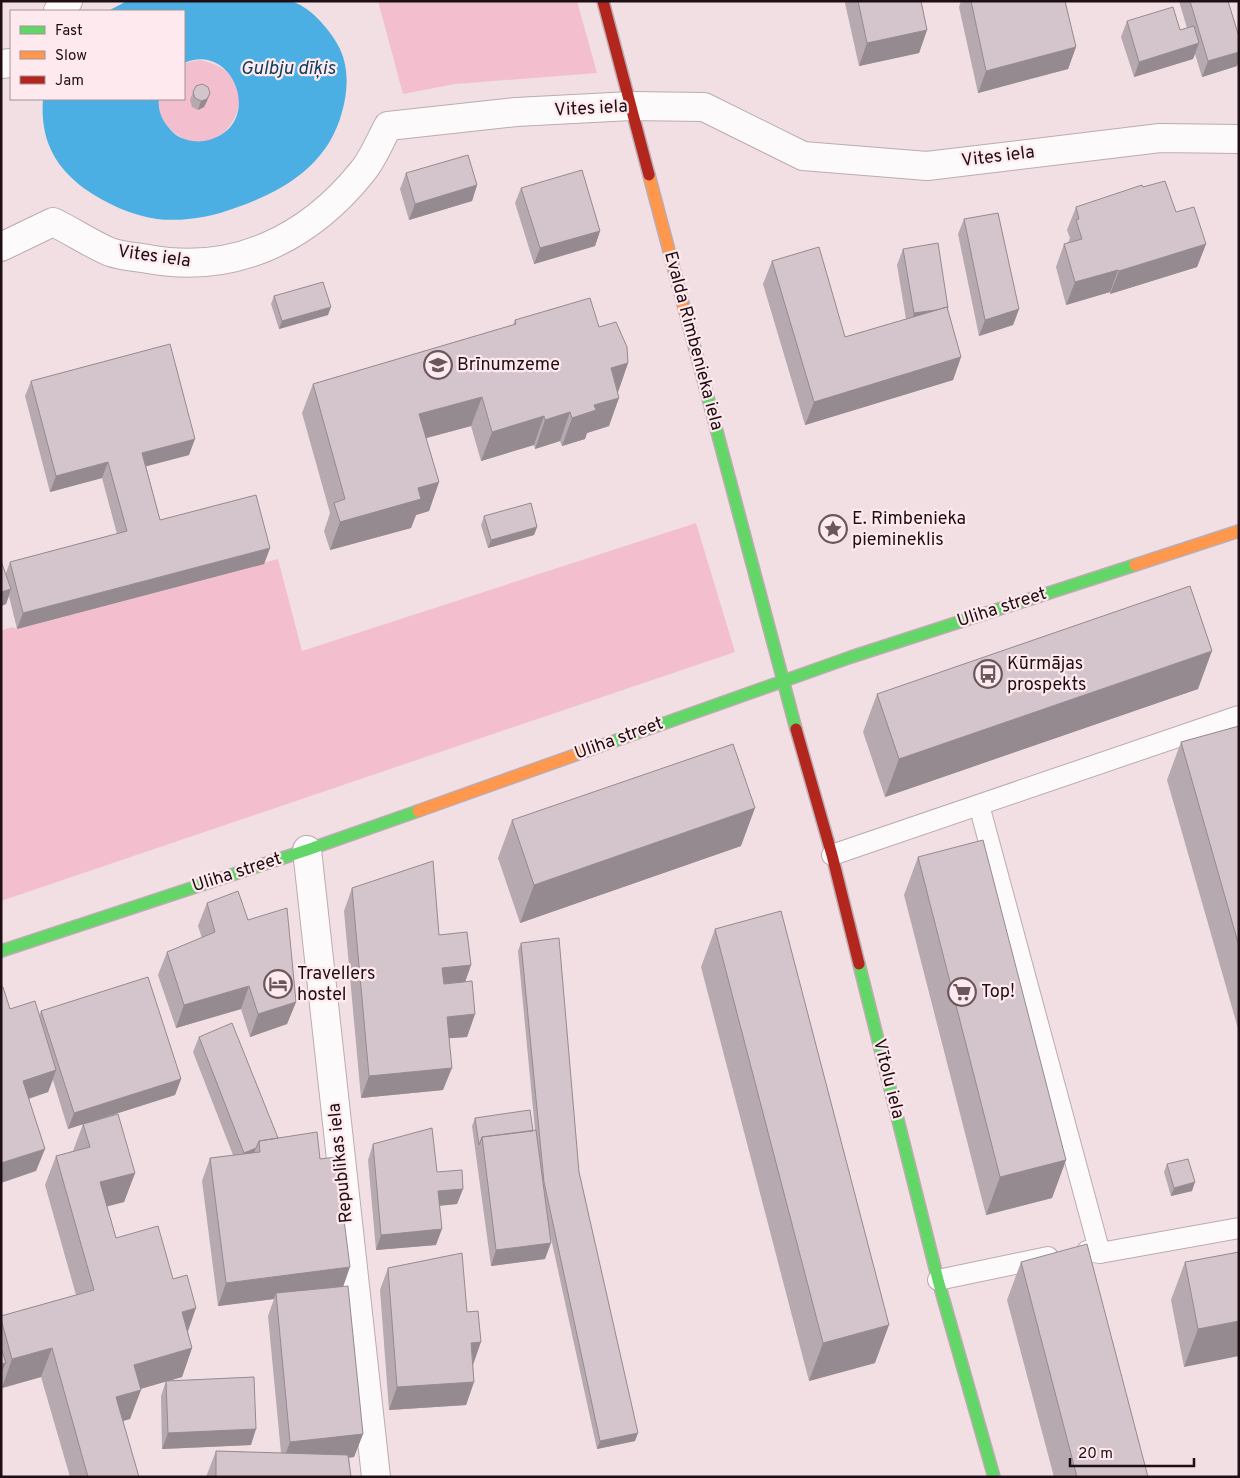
<svg xmlns="http://www.w3.org/2000/svg" width="1240" height="1478" font-family="Overpass,sans-serif">
  <style>
    .green { fill: #f3bfce }
    .water { fill: #4cafe3 }
    .lines { fill: none; stroke-linecap: round; stroke-linejoin: round }
    .lane-casing { stroke: #bcabb0; stroke-width: 22 }
    .street-casing { stroke: #bcabb0; stroke-width: 30 }
    .fast-casing { stroke: #bcabb0; stroke-width: 14 }
    .slow-casing { stroke: #bcabb0; stroke-width: 14 }
    .jam-casing { stroke: #bcabb0; stroke-width: 14 }
    .lane { stroke: #fdfafb; stroke-width: 20 }
    .street { stroke: #fdfafb; stroke-width: 28 }
    .fast { stroke: #63d668; stroke-width: 11 }
    .slow { stroke: #ff974d; stroke-width: 11 }
    .jam { stroke: #b3261e; stroke-width: 11 }
    .wall { fill: #b6a9af }
    .shaded-wall { fill: #948a8f }
    .building { fill: #d4c5cc; stroke: #948a8f }
    .labels { text-anchor: middle; dominant-baseline: central; stroke-width: 4.5; stroke-linejoin: round; paint-order: stroke }
    .street-label { font-size: 18px; fill: #1f0e13; stroke: #fee9ee }
    .poi-label { font-size: 18px; fill: #1f0e13; stroke: #fee9ee; text-anchor: start }
    .water-label { font-size: 19px; font-style: italic; fill: #0e405d; stroke: #fee9ee }
  </style>
  <rect width="100%" height="100%" fill="#f1dfe4"/>
  <path class="green" d="M378 1H577L597 73 455 84 403 94Z
    M200 60C279 75 223 177 171 130 162 122 157 110 159 99H184V63Z
    M696 523 735 652 1 901V631L12 627 17 629 278 559 302 651Z"/>
  <path class="water" d="M127 1C164 1 202 1 240 1 256 1 274 0 289 1 309 4 332 32 340 49 349 69 348 91 342 112 328 165 284 191 235 208 211 217 183 222 157 219 131 215 107 204 85 189 53 166 40 137 43 99H159C157 113 165 126 176 135 185 141 199 143 209 140 265 124 234 41 184 63V11H108Z"/>
  <g class="lines">
    <defs>
      <path id="lane" d="M979 805 1100 1253
        M832 855 1239 716
        M1087 1251 1100 1253 1239 1228
        M938 1280 1048 1257"/>
      <path id="street" d="M58 11 68 1
        M1 64 11 63
        M1 247 53 222C72 231 91 244 110 252 122 256 136 257 148 259 234 275 308 239 362 172 373 159 380 141 388 126L516 112 631 106 704 107 803 156 927 166 1160 138 1239 139
        M307 850 376 1477"/>
      <path id="fast" d="M690 330 796 729
        M589 750 851 657 1135 565
        M1 951 307 850 418 811
        M859 964 938 1280 994 1477"/>
      <path id="slow" d="M649 175 690 330
        M1135 565 1239 531
        M418 811 589 750"/>
      <path id="jam" d="M603 1 649 175
        M796 729 832 855 859 964"/>
    </defs>
    <use href="#lane" class="lane-casing"/>
    <use href="#street" class="street-casing"/>
    <use href="#fast" class="fast-casing"/>
    <use href="#slow" class="slow-casing"/>
    <use href="#jam" class="jam-casing"/>
    <use href="#lane" class="lane"/>
    <use href="#street" class="street"/>
    <use href="#fast" class="fast"/>
    <use href="#slow" class="slow"/>
    <use href="#jam" class="jam"/>
  </g>
  <path class="wall" d="M846 1H921L927 30 919 53 859 66 845 3Z
    M961 1H1065L1076 47 1068 69 978 93 959 7Z
    M1179 1H1228L1237 66 1202 77 1195 54 1193 59 1134 77 1121 37 1127 21 1180 30 1187 28Z
    M193 92 207 101 204 107 198 110 192 107 190 100Z
    M406 173 477 185 472 201 409 220 400 189Z
    M1143 187 1176 212 1206 244 1197 267 1110 294V292L1066 305 1056 267 1064 244 1068 243 1070 238 1067 230 1076 207Z
    M521 188 600 231 595 246 534 264 515 203Z
    M964 219 1019 309 1013 325 979 336 958 234Z
    M903 249 948 308V310L961 357 953 380 805 425 763 284 772 261 845 337 906 319 897 265Z
    M274 296 328 315 279 329 271 304Z
    M515 320 599 327 628 363 618 392 609 426 587 433 585 439 562 446 560 441 535 449 534 445 481 461 471 426 426 438 439 482 429 511 416 515 411 528 330 550 324 531 330 513 302 413 313 384 513 325Z
    M31 381 189 455 146 466 160 520 270 548 264 564 17 629 9 596 6 604 1 606V592L6 573 10 562 117 534 102 478 50 492 25 396Z
    M484 516 537 527 534 535 488 548 481 525Z
    M1198 689 885 797 863 732 877 694Z
    M1239 726V1032L1167 780 1181 742Z
    M512 820 741 846 520 923 498 858Z
    M918 857 1066 1160 1052 1198 986 1215 904 895Z
    M352 888 439 935 471 965 465 982 475 1014 467 1037 449 1038 443 1090 361 1098 344 911Z
    M207 903 248 920 296 1002 287 1024 250 1037 241 1009 176 1028 158 975 167 952 202 938 198 926Z
    M715 929 875 1363 809 1381 701 967Z
    M521 943 579 1172 635 1441 597 1449 549 1229 545 1259 491 1266 472 1126 475 1118 533 1131 535 1130 518 951Z
    M10 1009 39 1016 41 1011 181 1079 175 1095 93 1121 135 1173 124 1202 107 1206 116 1238 188 1332 192 1348 182 1377 168 1381 251 1445 162 1449 161 1396 166 1381 140 1389 130 1419 122 1421 139 1477H70L41 1377 2 1388 1 1385V1316L76 1295 45 1185 56 1156 73 1151 83 1124 68 1129 53 1080 48 1092 29 1099 36 1171Z
    M199 1037 278 1138 320 1159 343 1287 363 1434 354 1457 349 1458 351 1477H206L216 1451 281 1453 268 1316 274 1299 218 1306 202 1181 210 1158 233 1155 193 1052Z
    M373 1144 437 1172 463 1189 457 1204 440 1206 436 1245 376 1250 368 1160Z
    M1167 1164 1192 1191 1171 1196 1164 1172Z
    M1239 1252 1184 1367 1171 1300 1185 1262Z
    M1021 1262 1148 1477H1054L1007 1300Z
    M388 1268 473 1365 474 1382 466 1405 389 1410 380 1290Z"/>
  <path class="shaded-wall" d="M927 30 919 53 859 66 867 43Z
    M1199 43 1193 59 1134 77 1139 62Z
    M1076 47 1068 69 978 93 986 71Z
    M1239 52V62L1237 66 1202 77 1208 61Z
    M210 93 207 101 204 107 198 110 201 101Z
    M477 185 472 201 409 220 415 204Z
    M600 231 595 246 534 264 540 248Z
    M1206 244 1197 267 1110 294 1119 271Z
    M1118 270 1110 292 1066 305 1075 282Z
    M331 307 328 315 279 329 282 321Z
    M948 308 943 324 908 329 914 313Z
    M1019 309 1013 325 979 336 985 320Z
    M961 357 953 380 805 425 814 402Z
    M628 363 618 392 611 368Z
    M482 397 471 426 408 443 419 414Z
    M619 398 609 426 587 433 585 439 562 446 572 418 594 405Z
    M570 412 560 441 535 449 545 420Z
    M544 416 534 445 481 461 492 432Z
    M195 439 189 455 136 469 142 453Z
    M108 462 102 478 50 492 56 476Z
    M439 482 429 511 416 515 411 528 330 550 340 522 418 488Z
    M537 527 534 535 488 548 491 540Z
    M270 548 264 564 17 629 23 613Z
    M11 589 6 604 1 606V592Z
    M1212 651 1198 689 885 797 899 759Z
    M755 808 741 846 520 923 534 885Z
    M471 965 463 988 434 990 442 968Z
    M249 986 241 1009 176 1028 184 1005Z
    M296 1002 287 1024 250 1037 258 1014Z
    M475 1014 467 1037 439 1039 447 1017Z
    M452 1068 443 1090 361 1098 369 1076Z
    M56 1070 48 1092 15 1103 23 1081Z
    M181 1079 175 1095 68 1129 74 1113Z
    M256 1148 250 1163 238 1168 244 1153Z
    M45 1149 36 1171 1 1183V1163Z
    M1066 1160 1052 1198 986 1215 1000 1177Z
    M135 1173 124 1202 90 1211 100 1182Z
    M1195 1182 1192 1191 1171 1196 1174 1188Z
    M463 1189 457 1204 433 1206 438 1191Z
    M442 1229 436 1245 376 1250 381 1235Z
    M551 1243 545 1259 491 1266 496 1250Z
    M350 1267 342 1290 276 1293 274 1299 218 1306 226 1283Z
    M196 1308 186 1337 182 1312Z
    M1239 1321V1356L1184 1367 1198 1329Z
    M889 1325 875 1363 809 1381 823 1343Z
    M481 1342 473 1365 471 1343Z
    M52 1348 41 1377 2 1388 12 1359Z
    M192 1348 182 1377 123 1394 134 1365Z
    M6 1363 1 1374V1364Z
    M474 1382 466 1405 389 1410 397 1387Z
    M141 1390 130 1419 105 1426 116 1397Z
    M256 1429 251 1445 162 1449 168 1433Z
    M638 1433 635 1441 597 1449 600 1441Z
    M363 1434 354 1457 282 1464 290 1442Z"/>
  <path class="building" d="M858 1H921L927 30 867 43Z
    M971 1H1065L1076 47 986 71Z
    M1190 1H1228L1239 37V52L1208 61Z
    M1173 7 1180 30 1194 26 1199 43 1139 62 1127 21Z
    M202 84 208 87 210 93 207 99 201 101 195 98 193 92 196 86Z
    M468 155 477 185 415 204 406 173Z
    M582 170 600 231 540 248 521 188Z
    M1165 181 1176 212 1194 207 1206 244 1119 271 1118 270 1075 282 1064 244 1082 239 1076 220 1079 219 1076 207 1142 185 1143 187Z
    M998 213 1019 309 985 320 964 219Z
    M938 243 948 308H947V307L936 310 914 313 903 249Z
    M819 247 845 337 947 307 961 357 814 402 772 261Z
    M323 282 331 307 282 321 274 296Z
    M590 298 599 327 616 322 627 347 628 363 611 368 619 398 594 405 596 410 572 418 570 412 545 420 544 416 492 432 482 397 419 414 439 482 418 488 421 499 340 522 334 503 345 499 313 384 516 324 515 320Z
    M170 344 195 439 142 453 160 520 256 495 270 548 23 613 10 562 127 531 108 462 56 476 31 381Z
    M531 503 537 527 491 540 484 516Z
    M1 561 11 589 1 592Z
    M1190 586 1212 651 899 759 877 694Z
    M1239 726V946L1181 742Z
    M733 744 755 808 534 885 512 820Z
    M983 840 1066 1160 1000 1177 918 857Z
    M433 861 439 935 467 932 471 965 442 968 444 984 472 981 475 1014 447 1017 452 1068 369 1076 352 888Z
    M238 891 248 920 287 908 296 1002 258 1014 249 986 184 1005 167 952 215 932 207 903Z
    M781 911 889 1325 823 1343 715 929Z
    M559 938 579 1172 638 1433 600 1441 544 1182 521 943Z
    M148 977 181 1079 74 1113 41 1011Z
    M1 987H3L10 1009 35 1001 56 1070 23 1081 45 1149 1 1163Z
    M232 1023 278 1138 259 1141 256 1148 244 1153 199 1037Z
    M530 1110 533 1131 482 1137 479 1145 475 1118Z
    M118 1114 135 1173 100 1182 116 1238 158 1226 173 1279 187 1275 196 1308 182 1312 192 1348 134 1365 141 1390 116 1397 139 1477H88L52 1348 12 1359 1 1319V1316L94 1290 56 1156 90 1147 83 1124Z
    M432 1128 437 1172 462 1170 463 1189 438 1191 442 1229 381 1235 373 1144Z
    M536 1130 551 1243 496 1250 482 1137Z
    M317 1132 320 1159 336 1157 350 1267 226 1283 210 1158 260 1152 259 1141Z
    M1188 1159 1195 1182 1174 1188 1167 1164Z
    M1087 1244 1148 1477H1077L1021 1262Z
    M1239 1252V1321L1198 1329 1185 1262Z
    M462 1253 467 1312 478 1311 481 1342 471 1343 474 1382 397 1387 388 1268Z
    M348 1286 363 1434 290 1442 276 1293Z
    M1 1348 6 1363 1 1364Z
    M254 1377 256 1429 168 1433 166 1381Z
    M216 1451 348 1455 351 1477H216Z"/>
  <defs>
    <symbol id="school-ring" viewBox="-11 -11 22 22"><circle r="9.5" fill="#fee9ee" stroke="#68575c" stroke-width="1.5"/><path d="M0-5L7-2L0 1L-7-2ZM-4 1L0 2.5L4 1V4Q0 6-4 4Z" fill="#68575c"/></symbol>
    <symbol id="sight-ring" viewBox="-11 -11 22 22"><circle r="9.5" fill="#fee9ee" stroke="#68575c" stroke-width="1.5"/><path d="M0-6L1.8-2.2L6-1.7L2.9 1.2L3.7 5.4L0 3.3L-3.7 5.4L-2.9 1.2L-6-1.7L-1.8-2.2Z" fill="#68575c"/></symbol>
    <symbol id="bus-ring" viewBox="-11 -11 22 22"><circle r="9.5" fill="#fee9ee" stroke="#68575c" stroke-width="1.5"/><path d="M-5-6H5V4H4V6H2V4H-2V6H-4V4H-5ZM-3.5-4V0h7V-4ZM-3.5 1.2v1.5H-2V1.2ZM2 1.2v1.5H3.5V1.2Z" fill="#68575c"/></symbol>
    <symbol id="hotel-ring" viewBox="-11 -11 22 22"><circle r="9.5" fill="#fee9ee" stroke="#68575c" stroke-width="1.5"/><path d="M-6-4.5h1.5V1H6V5H4.5V3h-9V5H-6ZM-4 0a1.8 1.8 0 1 1 3.6 0ZM.5 0V-2.5h3Q6-2.5 6 0Z" fill="#68575c"/></symbol>
    <symbol id="supermarket-ring" viewBox="-11 -11 22 22"><circle r="9.5" fill="#fee9ee" stroke="#68575c" stroke-width="1.5"/><path d="M-6-5.5h2.5l.6 2H6L4.5 2H-2.5L-4.4-4H-6ZM-1.5 3.2a1.3 1.3 0 1 0 .1 0ZM3 3.2a1.3 1.3 0 1 0 .1 0Z" fill="#68575c"/></symbol>
  </defs>
  <g fill-rule="evenodd">
    <use href="#school-ring" x="422" y="349" width="32" height="32"/>
    <use href="#sight-ring" x="817" y="513" width="32" height="32"/>
    <use href="#bus-ring" x="972" y="658" width="32" height="32"/>
    <use href="#hotel-ring" x="262" y="968" width="32" height="32"/>
    <use href="#supermarket-ring" x="946" y="976" width="32" height="32"/>
  </g>
  <g class="labels">
    <g class="street-label">
      <text transform="translate(591 109) rotate(-3)">Vites iela</text>
      <text transform="translate(998 157) rotate(-7)">Vites iela</text>
      <text transform="translate(154 257) rotate(8)">Vites iela</text>
      <text transform="translate(693 341) rotate(75)">Evalda Rimbenieka iela</text>
      <text transform="translate(1002 608) rotate(-18)">Uliha street</text>
      <text transform="translate(619 739) rotate(-20)">Uliha street</text>
      <text transform="translate(237 873) rotate(-18)">Uliha street</text>
      <text transform="translate(888 1079) rotate(76)">Vītolu iela</text>
      <text transform="translate(341 1163) rotate(-96)">Republikas iela</text>
    </g>
    <g class="poi-label">
      <text x="457" y="365">Brīnumzeme</text>
      <text x="852" y="519">E. Rimbenieka<tspan x="852" dy="21">piemineklis</tspan></text>
      <text x="1007" y="664">Kūrmājas<tspan x="1007" dy="21">prospekts</tspan></text>
      <text x="297" y="974">Travellers<tspan x="297" dy="21">hostel</tspan></text>
      <text x="981" y="992">Top!</text>
    </g>
    <g class="water-label">
      <text x="288" y="69">Gulbju dīķis</text>
    </g>
  </g>
  <rect width="1240" height="1478" fill="none" stroke="#1f0e13" stroke-width="5"/>
  <rect x="10" y="10" width="175" height="90" fill="#fee9ee" stroke="#a59196"/>
  <rect x="20" y="26" width="25" height="8" fill="#63d668" stroke="#a59196"/>
  <text x="55" y="35" font-size="15" fill="#1f0e13">Fast</text>
  <rect x="20" y="51" width="25" height="8" fill="#ff974d" stroke="#a59196"/>
  <text x="55" y="60" font-size="15" fill="#1f0e13">Slow</text>
  <rect x="20" y="76" width="25" height="8" fill="#b3261e" stroke="#a59196"/>
  <text x="55" y="85" font-size="15" fill="#1f0e13">Jam</text>
  <path d="M1070 1458v8h124v-8" fill="none" stroke="#1f0e13" stroke-width="2.5"/>
  <text x="1078" y="1458" font-size="15" fill="#1f0e13" stroke="#fee9ee" stroke-width="4" paint-order="stroke">20 m</text>
</svg>
